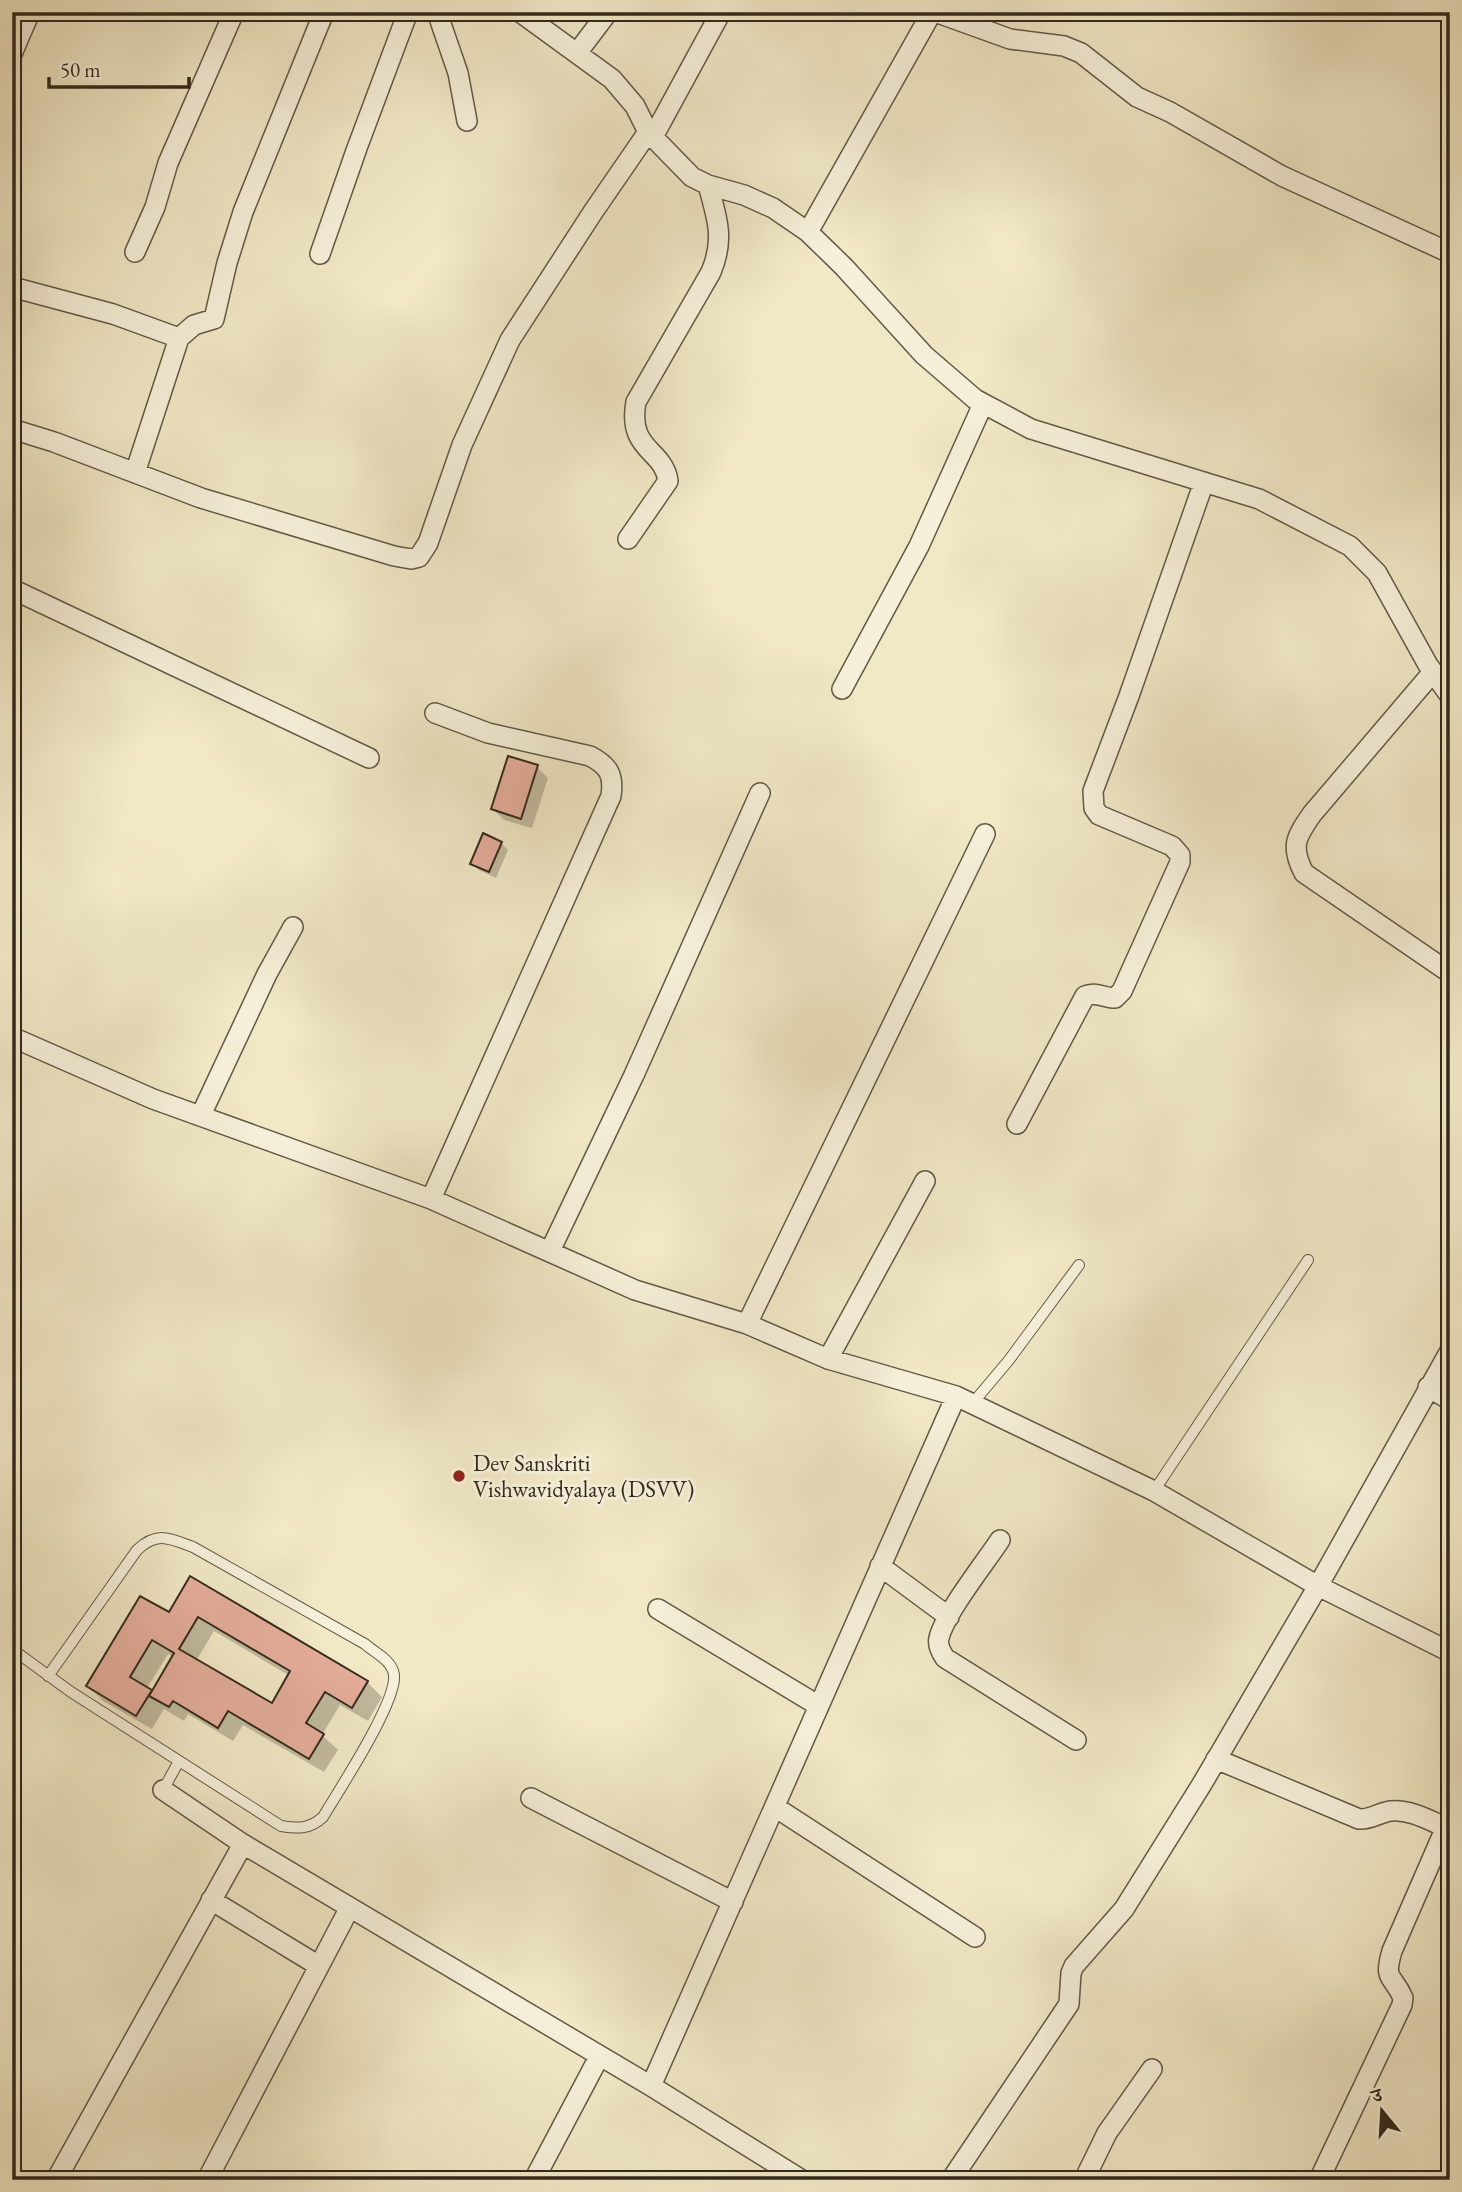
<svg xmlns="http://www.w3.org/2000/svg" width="1462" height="2192" font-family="'EB Garamond','Noto Serif Devanagari',serif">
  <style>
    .shadow { fill: #0003; fill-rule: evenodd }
    .building { fill: #e4ad9b; stroke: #33291d; stroke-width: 2; fill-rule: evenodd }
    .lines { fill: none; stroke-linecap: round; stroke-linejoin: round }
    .service-casing { stroke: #625947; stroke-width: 12 }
    .minor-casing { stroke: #625947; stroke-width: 22 }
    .service { stroke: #f6f0da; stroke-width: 10 }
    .minor { stroke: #f6f0da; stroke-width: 19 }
    .poi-dot { fill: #8f2418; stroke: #f6f0da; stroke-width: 2.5 }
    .labels { text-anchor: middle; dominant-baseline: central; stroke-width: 6; stroke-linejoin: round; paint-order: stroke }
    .poi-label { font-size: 23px; fill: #33291d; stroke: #f6f0da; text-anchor: start }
  </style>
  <rect width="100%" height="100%" fill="#f1e8c6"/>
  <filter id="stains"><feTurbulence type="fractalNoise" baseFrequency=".00286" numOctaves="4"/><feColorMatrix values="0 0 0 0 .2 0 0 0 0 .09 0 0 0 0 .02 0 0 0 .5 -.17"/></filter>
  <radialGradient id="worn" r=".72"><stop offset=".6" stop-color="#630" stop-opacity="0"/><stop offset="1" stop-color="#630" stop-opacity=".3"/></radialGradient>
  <path class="shadow" d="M537 767 548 778 532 828 504 820 493 809Z
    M501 843 508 850 496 878 479 870 472 863Z
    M191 1579 367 1682 382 1697 368 1721 340 1705 322 1735 338 1750 324 1772 243 1725 233 1741 188 1714 184 1721 164 1709 152 1729 103 1701 88 1686 169 1615ZM214 1631 290 1676 272 1705 196 1661ZM168 1654 173 1657 153 1692 147 1688Z"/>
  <path class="building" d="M508 756 538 765 521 819 491 809Z
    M483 833 502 842 489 872 470 864Z
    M190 1576 368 1681 352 1708 325 1692 306 1723 324 1734 309 1759 228 1711 218 1728 173 1701 169 1707 149 1696 174 1653 152 1640 130 1677 152 1690 136 1716 86 1686 140 1596 169 1612ZM198 1617 290 1671 272 1703 179 1649Z"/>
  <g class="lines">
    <defs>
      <path id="service" d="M972 1404 1009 1360 1079 1265
        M1154 1491 1308 1260
        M12 1649 71 1692 281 1826C298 1829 310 1829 323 1817 339 1790 397 1702 394 1675 392 1660 375 1653 365 1644L193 1547C169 1538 157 1531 137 1550L48 1676
        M163 1790 178 1763"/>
      <path id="minor" d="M437 12 458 73 467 121
        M520 12 612 79 635 106 648 132 692 177 708 185 744 195 773 208 808 232 844 267 924 355 975 399 1031 429 1259 499 1350 546 1377 573 1428 665 1450 696
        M935 12 1010 39 1064 46 1081 53 1137 97 1170 112 1282 176 1450 253
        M577 53 608 12
        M12 54 30 12
        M653 137 721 12
        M808 232 932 12
        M135 252 155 207 168 163 234 12
        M320 254 357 148 408 12
        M12 287 113 314 179 338 135 473
        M179 338 194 325 214 319 227 263 243 212 324 12
        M12 429 54 442 201 498 394 556 411 559 419 557 428 543 462 445 510 340 593 212 648 132
        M628 539 668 481C664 449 627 451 636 402L711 272C725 239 717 218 708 185
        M12 589 369 758
        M1433 672 1312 814C1296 837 1290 846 1304 873L1450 973
        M842 689 919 546 983 404
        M12 1037 153 1099 431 1199 635 1290 747 1324 828 1359 956 1396 1154 1491 1318 1586 1450 1652
        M201 1115 267 974 293 927
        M1017 1124 1085 996C1096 991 1104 998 1115 998L1122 991 1180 862V855L1172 846 1099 815 1094 808 1093 791 1129 696 1204 482
        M431 1199 611 796C614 775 609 766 590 756L488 733 435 713
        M550 1251 634 1075 760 793
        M747 1324 985 834
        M828 1359 925 1181
        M1428 1387 1450 1400
        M1000 1540C985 1563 945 1613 939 1638 937 1645 941 1652 945 1658L1076 1740
        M880 1566 949 1617
        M658 1609 819 1706
        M1216 1759 1359 1819C1371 1820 1380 1812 1391 1811 1411 1809 1432 1822 1450 1829
        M163 1790 243 1844 651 2086 802 2180
        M531 1798 733 1902
        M775 1807 975 1937
        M211 1900 319 1966
        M651 2086 956 1396
        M56 2180 243 1844
        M207 2180 349 1909
        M534 2180 599 2057
        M951 2180 1069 2004 1071 1973 1074 1966 1124 1909 1202 1784 1318 1586 1450 1351
        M1084 2180 1107 2133 1152 2069
        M1319 2180 1402 2005 1403 1998C1393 1974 1383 1982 1392 1951L1446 1827"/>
    </defs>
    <use href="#service" class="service-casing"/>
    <use href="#minor" class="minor-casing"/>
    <use href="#service" class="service"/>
    <use href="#minor" class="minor"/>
  </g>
  <circle class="poi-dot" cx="459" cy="1476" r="7"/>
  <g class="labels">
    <g class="poi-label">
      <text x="473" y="1463">Dev Sanskriti<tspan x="473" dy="26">Vishwavidyalaya (DSVV)</tspan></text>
    </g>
  </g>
  <rect width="1462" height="2192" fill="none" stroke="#f1e8c6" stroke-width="42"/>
  <rect x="14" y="14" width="1434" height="2164" fill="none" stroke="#33291d" stroke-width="3.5"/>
  <rect x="21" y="21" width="1420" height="2150" fill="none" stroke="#33291d" stroke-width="2"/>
  <g transform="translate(1382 2111) rotate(342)" stroke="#f6f0da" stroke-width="5" paint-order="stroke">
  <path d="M0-5L12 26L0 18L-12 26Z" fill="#33291d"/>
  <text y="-10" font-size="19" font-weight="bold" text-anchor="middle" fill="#33291d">उ</text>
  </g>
  <path d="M49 77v10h140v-10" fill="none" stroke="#33291d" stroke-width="3.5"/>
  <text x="60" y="77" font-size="21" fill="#33291d" stroke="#f6f0da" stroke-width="5" paint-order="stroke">50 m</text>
  <rect width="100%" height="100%" filter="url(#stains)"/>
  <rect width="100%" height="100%" fill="url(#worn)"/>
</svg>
